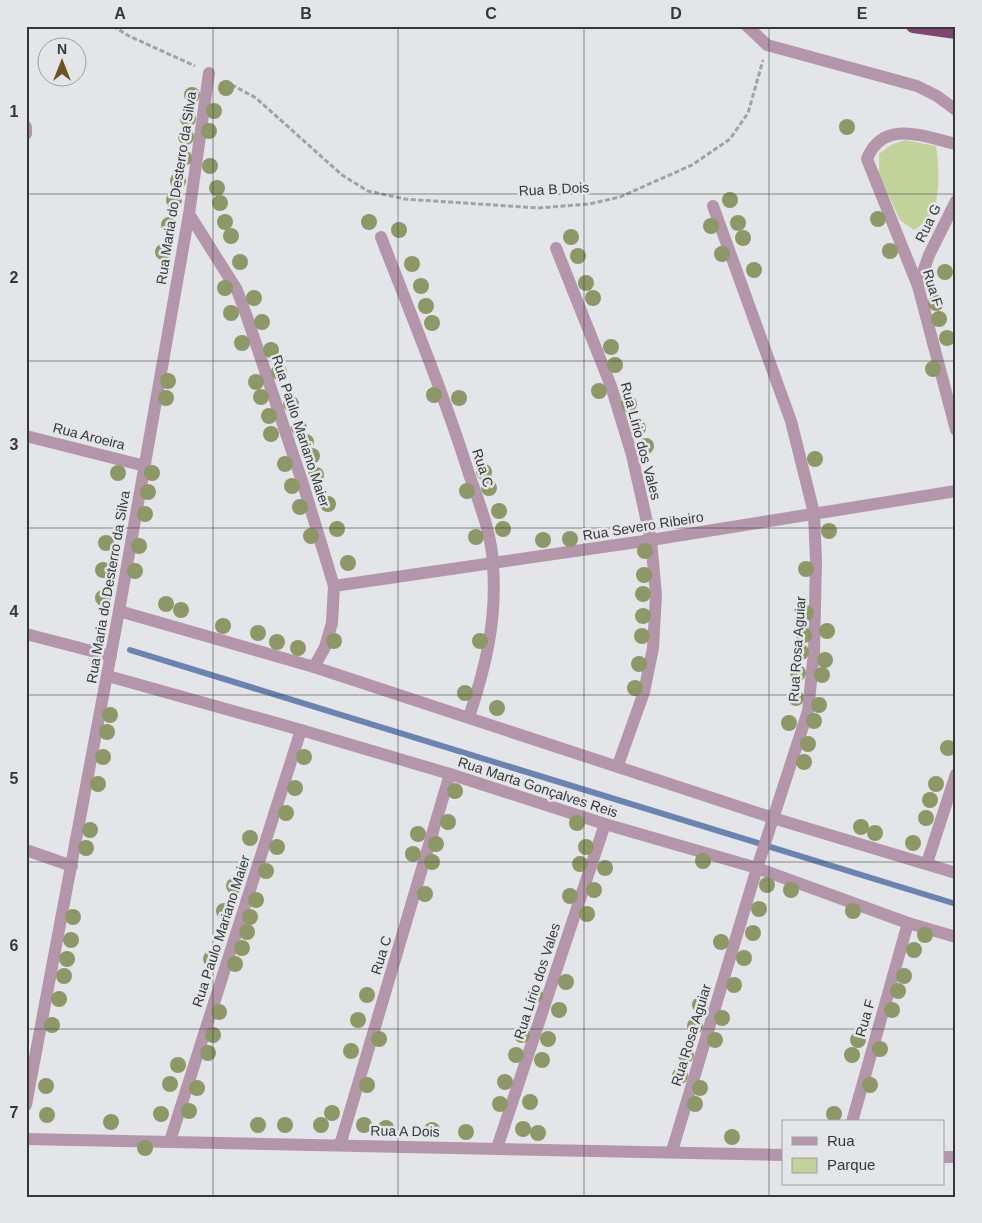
<svg xmlns="http://www.w3.org/2000/svg" width="982" height="1223" font-family="Helvetica,sans-serif">
  <style>
    .green { fill: #c1d29b }
    .lines { fill: none; stroke-linecap: round; stroke-linejoin: round }
    .stream { stroke: #6b83af; stroke-width: 6 }
    .path { stroke: #a0a2a4; stroke-width: 3; stroke-dasharray: 5 2.5; stroke-linecap: butt }
    .minor { stroke: #b396aa; stroke-width: 12 }
    .tertiary { stroke: #b396aa; stroke-width: 12 }
    .trunk { stroke: #7e4870; stroke-width: 14 }
    .tree { fill: #8d9768 }
    .grid { fill: none; stroke: #363738; stroke-width: 1; stroke-opacity: 0.55 }
    .labels { text-anchor: middle; dominant-baseline: central; stroke-width: 5; stroke-linejoin: round; paint-order: stroke }
    .street-label { font-size: 14px; fill: #363738; stroke: #e3e5e8 }
    .neatline { fill: none; stroke: #363738; stroke-width: 2 }
    .grid-label { font-size: 16px; text-anchor: middle; font-weight: bold; fill: #363738 }
  </style>
  <rect width="100%" height="100%" fill="#e3e5e8"/>
  <path class="green" d="M905 140 936 146C939 164 942 206 927 220 923 224 918 227 914 230L900 220 879 175V154L891 145Z"/>
  <g class="lines">
    <path class="stream" d="M130 650 956 904"/>
    <path class="path" d="M113 26 129 36 195 66
      M225 81 256 98 342 175 368 191 405 199 538 208 589 204 620 197 692 165 730 139 748 113 763 60"/>
    <path class="minor" d="M747 26 767 45 917 86 937 96 956 110
      M26 127V134
      M956 144C925 137 883 118 867 159L918 286 956 430
      M189 214 237 290 247 317 303 484 334 586 332 623 325 647 314 667
      M381 237C411 315 444 394 469 474 479 503 492 534 493 565 497 620 486 666 469 717
      M556 248 611 386 632 455 651 540 656 595 653 648 644 692 618 765
      M918 286 929 255 956 201
      M26 436 145 466
      M334 586 651 540 956 491
      M119 611 189 214 209 73
      M26 634 111 656
      M26 850 72 866
      M927 863 956 774
      M852 1122 908 923
      M26 1139 783 1155
      M170 1141 301 730
      M340 1145 450 774
      M497 1148 605 824
      M672 1151 757 868 808 711 814 652 816 561 814 513 791 421 713 206
      M943 1157H956"/>
    <path class="tertiary" d="M108 676 301 730 450 774 605 824 757 868 908 923 956 937
      M26 1105 119 611 314 667 773 818 956 873"/>
    <path class="trunk" d="M913 26 956 32"/>
  </g>
  <g class="tree">
    <circle cx="226" cy="88" r="8"/>
    <circle cx="192" cy="95" r="8"/>
    <circle cx="214" cy="111" r="8"/>
    <circle cx="188" cy="119" r="8"/>
    <circle cx="847" cy="127" r="8"/>
    <circle cx="209" cy="131" r="8"/>
    <circle cx="186" cy="137" r="8"/>
    <circle cx="184" cy="158" r="8"/>
    <circle cx="210" cy="166" r="8"/>
    <circle cx="178" cy="181" r="8"/>
    <circle cx="217" cy="188" r="8"/>
    <circle cx="174" cy="200" r="8"/>
    <circle cx="730" cy="200" r="8"/>
    <circle cx="220" cy="203" r="8"/>
    <circle cx="878" cy="219" r="8"/>
    <circle cx="225" cy="222" r="8"/>
    <circle cx="369" cy="222" r="8"/>
    <circle cx="738" cy="223" r="8"/>
    <circle cx="169" cy="225" r="8"/>
    <circle cx="711" cy="226" r="8"/>
    <circle cx="399" cy="230" r="8"/>
    <circle cx="231" cy="236" r="8"/>
    <circle cx="571" cy="237" r="8"/>
    <circle cx="743" cy="238" r="8"/>
    <circle cx="890" cy="251" r="8"/>
    <circle cx="163" cy="252" r="8"/>
    <circle cx="722" cy="254" r="8"/>
    <circle cx="578" cy="256" r="8"/>
    <circle cx="240" cy="262" r="8"/>
    <circle cx="412" cy="264" r="8"/>
    <circle cx="754" cy="270" r="8"/>
    <circle cx="945" cy="272" r="8"/>
    <circle cx="586" cy="283" r="8"/>
    <circle cx="421" cy="286" r="8"/>
    <circle cx="225" cy="288" r="8"/>
    <circle cx="254" cy="298" r="8"/>
    <circle cx="593" cy="298" r="8"/>
    <circle cx="936" cy="303" r="8"/>
    <circle cx="426" cy="306" r="8"/>
    <circle cx="231" cy="313" r="8"/>
    <circle cx="939" cy="319" r="8"/>
    <circle cx="262" cy="322" r="8"/>
    <circle cx="432" cy="323" r="8"/>
    <circle cx="947" cy="338" r="8"/>
    <circle cx="242" cy="343" r="8"/>
    <circle cx="611" cy="347" r="8"/>
    <circle cx="271" cy="350" r="8"/>
    <circle cx="615" cy="365" r="8"/>
    <circle cx="933" cy="369" r="8"/>
    <circle cx="279" cy="372" r="8"/>
    <circle cx="168" cy="381" r="8"/>
    <circle cx="256" cy="382" r="8"/>
    <circle cx="599" cy="391" r="8"/>
    <circle cx="434" cy="395" r="8"/>
    <circle cx="261" cy="397" r="8"/>
    <circle cx="166" cy="398" r="8"/>
    <circle cx="459" cy="398" r="8"/>
    <circle cx="291" cy="404" r="8"/>
    <circle cx="629" cy="404" r="8"/>
    <circle cx="269" cy="416" r="8"/>
    <circle cx="299" cy="428" r="8"/>
    <circle cx="638" cy="428" r="8"/>
    <circle cx="271" cy="434" r="8"/>
    <circle cx="306" cy="442" r="8"/>
    <circle cx="646" cy="446" r="8"/>
    <circle cx="312" cy="456" r="8"/>
    <circle cx="815" cy="459" r="8"/>
    <circle cx="285" cy="464" r="8"/>
    <circle cx="484" cy="472" r="8"/>
    <circle cx="118" cy="473" r="8"/>
    <circle cx="152" cy="473" r="8"/>
    <circle cx="316" cy="475" r="8"/>
    <circle cx="292" cy="486" r="8"/>
    <circle cx="489" cy="488" r="8"/>
    <circle cx="467" cy="491" r="8"/>
    <circle cx="148" cy="492" r="8"/>
    <circle cx="328" cy="504" r="8"/>
    <circle cx="300" cy="507" r="8"/>
    <circle cx="499" cy="511" r="8"/>
    <circle cx="145" cy="514" r="8"/>
    <circle cx="337" cy="529" r="8"/>
    <circle cx="503" cy="529" r="8"/>
    <circle cx="829" cy="531" r="8"/>
    <circle cx="311" cy="536" r="8"/>
    <circle cx="476" cy="537" r="8"/>
    <circle cx="570" cy="539" r="8"/>
    <circle cx="543" cy="540" r="8"/>
    <circle cx="106" cy="543" r="8"/>
    <circle cx="139" cy="546" r="8"/>
    <circle cx="645" cy="551" r="8"/>
    <circle cx="348" cy="563" r="8"/>
    <circle cx="806" cy="569" r="8"/>
    <circle cx="103" cy="570" r="8"/>
    <circle cx="135" cy="571" r="8"/>
    <circle cx="644" cy="575" r="8"/>
    <circle cx="643" cy="594" r="8"/>
    <circle cx="103" cy="598" r="8"/>
    <circle cx="166" cy="604" r="8"/>
    <circle cx="181" cy="610" r="8"/>
    <circle cx="806" cy="613" r="8"/>
    <circle cx="643" cy="616" r="8"/>
    <circle cx="223" cy="626" r="8"/>
    <circle cx="827" cy="631" r="8"/>
    <circle cx="258" cy="633" r="8"/>
    <circle cx="804" cy="635" r="8"/>
    <circle cx="642" cy="636" r="8"/>
    <circle cx="334" cy="641" r="8"/>
    <circle cx="480" cy="641" r="8"/>
    <circle cx="277" cy="642" r="8"/>
    <circle cx="298" cy="648" r="8"/>
    <circle cx="801" cy="652" r="8"/>
    <circle cx="825" cy="660" r="8"/>
    <circle cx="639" cy="664" r="8"/>
    <circle cx="798" cy="673" r="8"/>
    <circle cx="822" cy="675" r="8"/>
    <circle cx="635" cy="688" r="8"/>
    <circle cx="465" cy="693" r="8"/>
    <circle cx="796" cy="698" r="8"/>
    <circle cx="819" cy="705" r="8"/>
    <circle cx="497" cy="708" r="8"/>
    <circle cx="110" cy="715" r="8"/>
    <circle cx="814" cy="721" r="8"/>
    <circle cx="789" cy="723" r="8"/>
    <circle cx="107" cy="732" r="8"/>
    <circle cx="808" cy="744" r="8"/>
    <circle cx="948" cy="748" r="8"/>
    <circle cx="103" cy="757" r="8"/>
    <circle cx="304" cy="757" r="8"/>
    <circle cx="804" cy="762" r="8"/>
    <circle cx="98" cy="784" r="8"/>
    <circle cx="936" cy="784" r="8"/>
    <circle cx="295" cy="788" r="8"/>
    <circle cx="455" cy="791" r="8"/>
    <circle cx="930" cy="800" r="8"/>
    <circle cx="286" cy="813" r="8"/>
    <circle cx="926" cy="818" r="8"/>
    <circle cx="448" cy="822" r="8"/>
    <circle cx="577" cy="823" r="8"/>
    <circle cx="861" cy="827" r="8"/>
    <circle cx="90" cy="830" r="8"/>
    <circle cx="875" cy="833" r="8"/>
    <circle cx="418" cy="834" r="8"/>
    <circle cx="250" cy="838" r="8"/>
    <circle cx="913" cy="843" r="8"/>
    <circle cx="436" cy="844" r="8"/>
    <circle cx="277" cy="847" r="8"/>
    <circle cx="586" cy="847" r="8"/>
    <circle cx="86" cy="848" r="8"/>
    <circle cx="413" cy="854" r="8"/>
    <circle cx="703" cy="861" r="8"/>
    <circle cx="432" cy="862" r="8"/>
    <circle cx="580" cy="864" r="8"/>
    <circle cx="605" cy="868" r="8"/>
    <circle cx="266" cy="871" r="8"/>
    <circle cx="767" cy="885" r="8"/>
    <circle cx="234" cy="886" r="8"/>
    <circle cx="594" cy="890" r="8"/>
    <circle cx="791" cy="890" r="8"/>
    <circle cx="425" cy="894" r="8"/>
    <circle cx="570" cy="896" r="8"/>
    <circle cx="256" cy="900" r="8"/>
    <circle cx="759" cy="909" r="8"/>
    <circle cx="224" cy="911" r="8"/>
    <circle cx="853" cy="911" r="8"/>
    <circle cx="587" cy="914" r="8"/>
    <circle cx="73" cy="917" r="8"/>
    <circle cx="250" cy="917" r="8"/>
    <circle cx="247" cy="932" r="8"/>
    <circle cx="753" cy="933" r="8"/>
    <circle cx="925" cy="935" r="8"/>
    <circle cx="71" cy="940" r="8"/>
    <circle cx="721" cy="942" r="8"/>
    <circle cx="242" cy="948" r="8"/>
    <circle cx="914" cy="950" r="8"/>
    <circle cx="744" cy="958" r="8"/>
    <circle cx="67" cy="959" r="8"/>
    <circle cx="211" cy="959" r="8"/>
    <circle cx="235" cy="964" r="8"/>
    <circle cx="64" cy="976" r="8"/>
    <circle cx="904" cy="976" r="8"/>
    <circle cx="566" cy="982" r="8"/>
    <circle cx="734" cy="985" r="8"/>
    <circle cx="898" cy="991" r="8"/>
    <circle cx="367" cy="995" r="8"/>
    <circle cx="535" cy="995" r="8"/>
    <circle cx="59" cy="999" r="8"/>
    <circle cx="700" cy="1005" r="8"/>
    <circle cx="559" cy="1010" r="8"/>
    <circle cx="892" cy="1010" r="8"/>
    <circle cx="219" cy="1012" r="8"/>
    <circle cx="722" cy="1018" r="8"/>
    <circle cx="358" cy="1020" r="8"/>
    <circle cx="52" cy="1025" r="8"/>
    <circle cx="695" cy="1026" r="8"/>
    <circle cx="213" cy="1035" r="8"/>
    <circle cx="522" cy="1035" r="8"/>
    <circle cx="379" cy="1039" r="8"/>
    <circle cx="548" cy="1039" r="8"/>
    <circle cx="715" cy="1040" r="8"/>
    <circle cx="858" cy="1040" r="8"/>
    <circle cx="880" cy="1049" r="8"/>
    <circle cx="351" cy="1051" r="8"/>
    <circle cx="208" cy="1053" r="8"/>
    <circle cx="516" cy="1055" r="8"/>
    <circle cx="686" cy="1055" r="8"/>
    <circle cx="852" cy="1055" r="8"/>
    <circle cx="542" cy="1060" r="8"/>
    <circle cx="178" cy="1065" r="8"/>
    <circle cx="680" cy="1076" r="8"/>
    <circle cx="505" cy="1082" r="8"/>
    <circle cx="170" cy="1084" r="8"/>
    <circle cx="367" cy="1085" r="8"/>
    <circle cx="870" cy="1085" r="8"/>
    <circle cx="46" cy="1086" r="8"/>
    <circle cx="197" cy="1088" r="8"/>
    <circle cx="700" cy="1088" r="8"/>
    <circle cx="530" cy="1102" r="8"/>
    <circle cx="500" cy="1104" r="8"/>
    <circle cx="695" cy="1104" r="8"/>
    <circle cx="189" cy="1111" r="8"/>
    <circle cx="332" cy="1113" r="8"/>
    <circle cx="161" cy="1114" r="8"/>
    <circle cx="834" cy="1114" r="8"/>
    <circle cx="47" cy="1115" r="8"/>
    <circle cx="111" cy="1122" r="8"/>
    <circle cx="258" cy="1125" r="8"/>
    <circle cx="285" cy="1125" r="8"/>
    <circle cx="321" cy="1125" r="8"/>
    <circle cx="364" cy="1125" r="8"/>
    <circle cx="386" cy="1128" r="8"/>
    <circle cx="523" cy="1129" r="8"/>
    <circle cx="432" cy="1130" r="8"/>
    <circle cx="466" cy="1132" r="8"/>
    <circle cx="538" cy="1133" r="8"/>
    <circle cx="732" cy="1137" r="8"/>
    <circle cx="145" cy="1148" r="8"/>
  </g>
  <path class="grid" d="M213 26V1197M398 26V1197M584 26V1197M769 26V1197M26 194H956M26 361H956M26 528H956M26 695H956M26 862H956M26 1029H956"/>
  <g class="labels">
    <g class="street-label">
      <text transform="translate(176 188) rotate(-81)">Rua Maria do Desterro da Silva</text>
      <text transform="translate(554 189) rotate(-3)">Rua B Dois</text>
      <text transform="translate(928 223) rotate(-64)">Rua G</text>
      <text transform="translate(933 288) rotate(73)">Rua F</text>
      <text transform="translate(301 431) rotate(72)">Rua Paulo Mariano Maier</text>
      <text transform="translate(89 436) rotate(14)">Rua Aroeira</text>
      <text transform="translate(641 441) rotate(75)">Rua Lírio dos Vales</text>
      <text transform="translate(483 468) rotate(72)">Rua C</text>
      <text transform="translate(643 526) rotate(-9)">Rua Severo Ribeiro</text>
      <text transform="translate(108 587) rotate(-80)">Rua Maria do Desterro da Silva</text>
      <text transform="translate(797 649) rotate(-86)">Rua Rosa Aguiar</text>
      <text transform="translate(538 787) rotate(18)">Rua Marta Gonçalves Reis</text>
      <text transform="translate(221 931) rotate(-72)">Rua Paulo Mariano Maier</text>
      <text transform="translate(381 955) rotate(-73)">Rua C</text>
      <text transform="translate(537 981) rotate(-72)">Rua Lírio dos Vales</text>
      <text transform="translate(865 1018) rotate(-74)">Rua F</text>
      <text transform="translate(691 1035) rotate(-73)">Rua Rosa Aguiar</text>
      <text transform="translate(405 1131) rotate(1)">Rua A Dois</text>
    </g>
  </g>
  <rect width="982" height="1223" fill="none" stroke="#e3e5e8" stroke-width="55"/>
  <rect x="782" y="1120" width="162" height="65" fill="#e3e5e8" stroke="#9e9fa2"/>
  <rect x="792" y="1137" width="25" height="8" fill="#b396aa" stroke="#9e9fa2"/>
  <text x="827" y="1146" font-size="15" fill="#363738">Rua</text>
  <rect x="792" y="1158" width="25" height="15" fill="#c1d29b" stroke="#9e9fa2"/>
  <text x="827" y="1170" font-size="15" fill="#363738">Parque</text>
  <g transform="translate(62 62)"><circle r="24" fill="#e3e5e8" stroke="#9e9fa2"/>
  <path d="M0-4L9 19L0 12L-9 19Z" fill="#6d5224"/>
  <text y="-8" font-size="14" font-weight="bold" text-anchor="middle" fill="#363738">N</text>
  </g>
  <rect x="28" y="28" width="926" height="1168" class="neatline"/>
  <g class="grid-label">
    <text x="120" y="19">A</text>
    <text x="306" y="19">B</text>
    <text x="491" y="19">C</text>
    <text x="676" y="19">D</text>
    <text x="862" y="19">E</text>
    <text x="14" y="117">1</text>
    <text x="14" y="283">2</text>
    <text x="14" y="450">3</text>
    <text x="14" y="617">4</text>
    <text x="14" y="784">5</text>
    <text x="14" y="951">6</text>
    <text x="14" y="1118">7</text>
  </g>
</svg>
